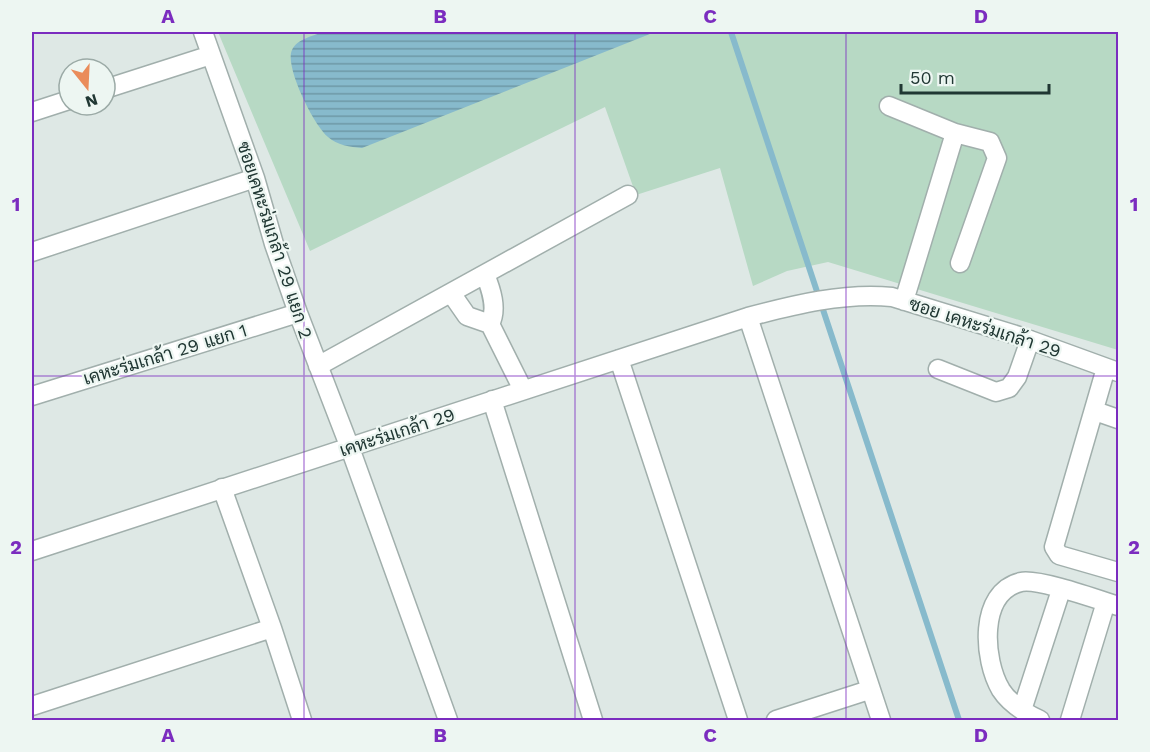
<svg xmlns="http://www.w3.org/2000/svg" width="1150" height="752" font-family="'Work Sans',Sarabun,sans-serif">
  <style>
    .park { fill: #b7d9c4 }
    .water { fill: url(#water-rules) }
    .lines { fill: none; stroke-linecap: round; stroke-linejoin: round }
    .stream { stroke: #87bacc; stroke-width: 6 }
    .minor-casing { stroke: #a1afac; stroke-width: 21 }
    .minor { stroke: #fff; stroke-width: 18 }
    .grid { fill: none; stroke: #7b2cbf; stroke-width: 1.5; stroke-opacity: 0.55 }
    .labels { text-anchor: middle; dominant-baseline: central; stroke-width: 4.5; stroke-linejoin: round; paint-order: stroke }
    .street-label { font-size: 18px; fill: #203733; stroke: #edf6f2 }
    .neatline { fill: none; stroke: #7b2cbf; stroke-width: 2 }
    .grid-label { font-size: 20px; text-anchor: middle; font-weight: bold; fill: #7b2cbf }
  </style>
  <defs>
    <pattern id="water-rules" width="6" height="5" patternUnits="userSpaceOnUse" patternTransform="scale(1.5)"><rect width="6" height="5" fill="#87bacc"/><path d="M0 2.5h6" fill="none" stroke="#6e98a6"/></pattern>
  </defs>
  <rect width="100%" height="100%" fill="#dee8e5"/>
  <path class="park" d="M218 32H1118V350L828 262 787 271 753 286 720 168 636 195 605 107 310 251Z"/>
  <path class="water" d="M323 32H655L362 148C350 147 337 145 328 137 314 126 284 66 292 50 297 39 313 36 323 32Z"/>
  <g class="lines">
    <path class="stream" d="M731 32 959 720"/>
    <defs>
      <path id="minor" d="M203 32 255 178 274 244 298 313 350 448 448 720
        M105 89 211 55
        M889 106 955 133 904 301
        M32 112 69 100
        M955 133 990 142 997 158 960 263
        M32 252 255 178
        M485 274C491 289 498 309 490 324
        M451 293 467 316 490 324 523 390
        M748 317 881 720
        M619 359 738 720
        M318 366 628 195
        M1106 368 1054 547 1059 555 1118 572
        M938 369 996 392 1009 388 1017 377 1030 340
        M32 396 298 313
        M492 400 593 720
        M1095 411 1118 419
        M222 488 272 628 302 720
        M32 551 748 317C793 305 845 292 892 297L1019 336 1118 372
        M32 706 272 628
        M1022 710 1061 590
        M776 720 869 690
        M1040 720C1025 713 1010 704 1001 690 983 660 978 592 1021 582 1038 578 1099 600 1118 606
        M1070 720 1106 602"/>
    </defs>
    <use href="#minor" class="minor-casing"/>
    <use href="#minor" class="minor"/>
  </g>
  <path class="grid" d="M304 32V720M575 32V720M846 32V720M32 376H1118"/>
  <g class="labels">
    <g class="street-label">
      <text transform="translate(275 240) rotate(72)">ซอยเคหะร่มเกล้า 29 แยก 2</text>
      <text transform="translate(985 327) rotate(18)">ซอย เคหะร่มเกล้า 29</text>
      <text transform="translate(165 354) rotate(-17)">เคหะร่มเกล้า 29 แยก 1</text>
      <text transform="translate(397 432) rotate(-18)">เคหะร่มเกล้า 29</text>
    </g>
  </g>
  <rect width="1150" height="752" fill="none" stroke="#edf6f2" stroke-width="66"/>
  <g transform="translate(87 87) rotate(162)"><circle r="28" fill="#edf6f2" stroke="#9baaa6" stroke-width="1.5"/>
  <path d="M0-4.5L10 22L0 15L-10 22Z" fill="#ea8c5a"/>
  <text y="-9" font-size="16" font-weight="bold" text-anchor="middle" fill="#203733">N</text>
  </g>
  <path d="M901 84v9h148v-9" fill="none" stroke="#203733" stroke-width="3"/>
  <text x="910" y="84" font-size="18" fill="#203733" stroke="#edf6f2" stroke-width="4.5" paint-order="stroke">50 m</text>
  <rect x="33" y="33" width="1084" height="686" class="neatline"/>
  <g class="grid-label">
    <text x="168" y="23">A</text>
    <text x="440" y="23">B</text>
    <text x="710" y="23">C</text>
    <text x="981" y="23">D</text>
    <text x="16" y="211">1</text>
    <text x="1134" y="211">1</text>
    <text x="16" y="554">2</text>
    <text x="1134" y="554">2</text>
    <text x="168" y="742">A</text>
    <text x="440" y="742">B</text>
    <text x="710" y="742">C</text>
    <text x="981" y="742">D</text>
  </g>
</svg>
